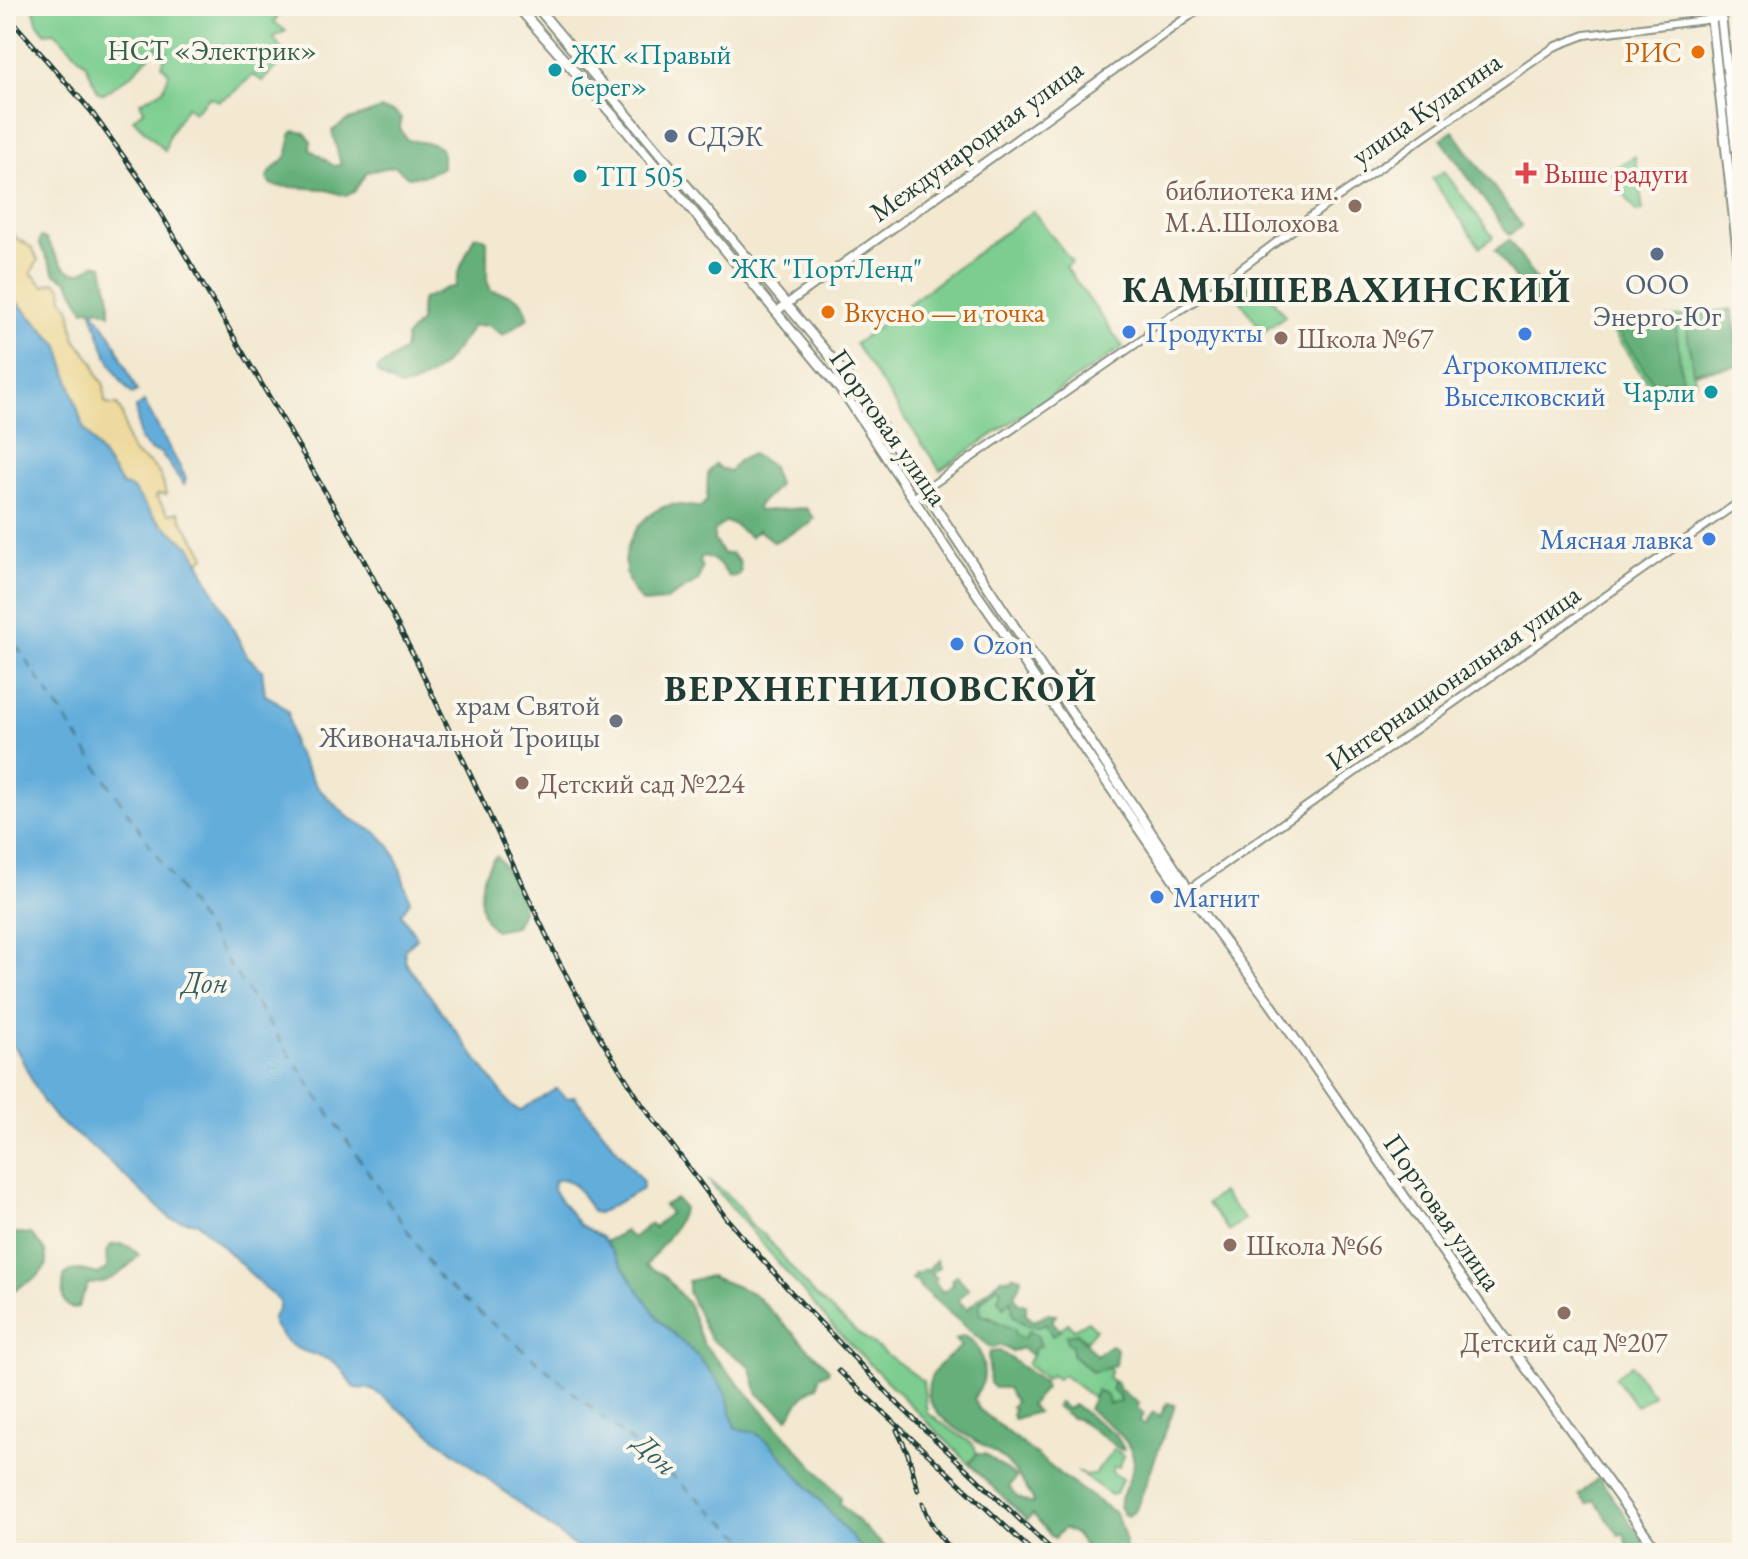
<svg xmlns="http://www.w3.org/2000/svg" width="1748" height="1559" font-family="'EB Garamond',serif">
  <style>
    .green { fill: #7ccd8f; stroke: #4e8562; stroke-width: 2 }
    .forest { fill: #65b07a; stroke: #427657; stroke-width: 2 }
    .sand { fill: #eeda9e; stroke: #868c69; stroke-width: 2 }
    .water { fill: #63addb; stroke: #417588; stroke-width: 2 }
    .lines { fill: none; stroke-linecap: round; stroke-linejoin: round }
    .ferry { stroke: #335f66; stroke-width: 2; stroke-dasharray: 10 8; stroke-linecap: butt }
    .tertiary-casing { stroke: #899282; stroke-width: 10 }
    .secondary-casing { stroke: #899282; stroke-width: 11 }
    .primary-casing { stroke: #899282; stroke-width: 12 }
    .tertiary { stroke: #fff; stroke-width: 6 }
    .secondary { stroke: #fff; stroke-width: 7 }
    .primary { stroke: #fff; stroke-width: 8 }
    .rail-casing { stroke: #1f3d34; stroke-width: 5 }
    .rail { stroke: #fbf7ec; stroke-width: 2; stroke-dasharray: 6; stroke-linecap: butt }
    .food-dot { fill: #e8710a; stroke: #fbf7ec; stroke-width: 3 }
    .culture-dot { fill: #0f9aa8; stroke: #fbf7ec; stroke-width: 3 }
    .service-dot { fill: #5c6f8a; stroke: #fbf7ec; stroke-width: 3 }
    .health-dot { fill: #e0444e; stroke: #fbf7ec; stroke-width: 3 }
    .education-dot { fill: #8d6e63; stroke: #fbf7ec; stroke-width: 3 }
    .shop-dot { fill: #3f7fe0; stroke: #fbf7ec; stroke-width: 3 }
    .worship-dot { fill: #6b7280; stroke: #fbf7ec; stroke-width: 3 }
    .labels { text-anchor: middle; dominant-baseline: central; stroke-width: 8; stroke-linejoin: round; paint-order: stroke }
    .park-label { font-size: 28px; fill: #36614b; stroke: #fbf7ec }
    .food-label { font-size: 28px; fill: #c56008; stroke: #fbf7ec; text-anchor: end }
    .culture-label { font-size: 28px; fill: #0d838f; stroke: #fbf7ec; text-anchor: start }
    .street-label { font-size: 28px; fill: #1f3d34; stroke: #fbf7ec }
    .service-label { font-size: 28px; fill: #4e5e75; stroke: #fbf7ec; text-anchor: start }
    .health-label { font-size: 28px; fill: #be3a42; stroke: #fbf7ec; text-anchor: start }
    .education-label { font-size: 28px; fill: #785e54; stroke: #fbf7ec; text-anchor: start }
    .shop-label { font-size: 28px; fill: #366cbe; stroke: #fbf7ec; text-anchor: start }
    .worship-label { font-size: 28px; fill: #5b616d; stroke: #fbf7ec; text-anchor: end }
    .water-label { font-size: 30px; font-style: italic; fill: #335f66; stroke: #fbf7ec }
    .district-label { font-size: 36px; font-weight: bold; letter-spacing: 2px; fill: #1f3d34; stroke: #fbf7ec }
  </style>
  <rect width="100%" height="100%" fill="#fbf7ec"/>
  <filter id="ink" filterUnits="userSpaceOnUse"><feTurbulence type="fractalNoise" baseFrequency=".0125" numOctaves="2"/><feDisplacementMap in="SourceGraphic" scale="16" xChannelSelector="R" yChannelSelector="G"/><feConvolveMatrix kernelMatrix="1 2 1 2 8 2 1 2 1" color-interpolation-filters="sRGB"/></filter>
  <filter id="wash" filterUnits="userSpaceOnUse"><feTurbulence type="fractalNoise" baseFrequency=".006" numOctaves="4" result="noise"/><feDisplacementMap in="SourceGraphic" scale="32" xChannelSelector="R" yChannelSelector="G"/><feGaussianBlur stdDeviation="1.8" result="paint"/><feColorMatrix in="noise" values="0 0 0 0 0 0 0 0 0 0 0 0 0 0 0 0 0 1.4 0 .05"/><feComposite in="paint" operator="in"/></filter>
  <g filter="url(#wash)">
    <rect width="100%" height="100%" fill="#f3e8d0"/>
    <path class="green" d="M33 6H268L279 14 274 22 286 31 273 37 288 57 262 81 253 75 232 94 218 101 209 97 194 113 187 106 169 135 165 151 133 119 144 110 140 102 163 90 169 73 162 65 167 51 159 46 132 74 104 94 98 92 86 64 55 32 45 33 37 22Z
      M1635 156 1643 211 1636 212 1609 171Z
      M1444 171 1493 237 1480 247 1432 179Z
      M1033 211 1072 262 1066 267 1123 347 940 470 855 344Z
      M1258 279 1285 316 1263 332 1236 295Z
      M1731 309 1733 311 1741 366 1694 373 1695 382 1651 388 1609 326Z
      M708 1180C718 1186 735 1201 743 1212 750 1222 752 1230 765 1235L810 1290 827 1306 855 1331 923 1381 927 1413 974 1445 977 1454 969 1464 832 1326Z
      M1221 1192 1244 1219 1229 1231 1207 1204Z
      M997 1286 1001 1289 998 1300 1011 1298 1022 1324 1046 1323 1052 1335 1068 1323 1074 1329 1088 1321 1096 1329 1086 1341 1077 1333 1072 1346V1354L1092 1372 1108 1368 1111 1371 1108 1377 1113 1381 1112 1390 1118 1394 1121 1403 1109 1404 1097 1390 1093 1398 1063 1375 1057 1379 1051 1375 1046 1379 1027 1365 1035 1348 990 1316H980L979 1303Z
      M1631 1365 1653 1395 1636 1406 1615 1377Z
      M1114 1449 1124 1456 1119 1467H1113L1112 1472 1122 1479 1116 1494 1111 1495 1077 1471 1085 1475H1094Z"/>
    <path class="forest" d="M381 109 395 112 401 118 400 128 407 140 434 144 442 150V168L422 176 408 177 395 166 367 172 354 192 346 196 324 189 275 186 269 183 267 177C279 156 290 168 290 135L295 131 305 133 311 141 310 149 334 166 341 165 332 131 346 121Z
      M1453 131 1522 226 1509 235 1441 139Z
      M481 236 487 240V280L491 291C510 293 525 296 528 318L503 335 488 325 473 326C455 352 435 384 400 387L378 374 377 369 404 350 406 337 420 322 421 300 447 288 455 287 458 273 474 237Z
      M41 237 46 239C60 261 68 286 95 264L103 266 110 299V314L97 308 94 313 91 308 84 310 68 281 55 274 39 243Z
      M1509 240 1547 296 1534 307 1495 250Z
      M1732 310 1739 365 1693 372 1685 316Z
      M1675 319 1682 379 1654 383 1615 327Z
      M752 454 771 465 778 484C773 494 763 498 757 507L758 511 806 508 814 518 810 524 774 542 758 530 750 537 733 524 725 522 714 531V540L723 554 731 553 739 561 741 572 737 577 728 576C722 566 715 558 703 556L700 560 702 568 698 581 664 601 644 603C612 576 624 528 659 509 676 500 685 508 701 507L707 500 708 473 715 464 721 469 730 471 738 461Z
      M496 856C505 866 523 895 522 908 522 914 518 920 515 926L495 930C473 914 479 873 496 856Z
      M676 1199 684 1208 674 1229 646 1266 664 1275 689 1305 703 1344 841 1497 840 1504 891 1553H865L770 1443 754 1432 735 1428 727 1396 719 1383 699 1358 660 1321 608 1248 605 1242 625 1231 632 1238 650 1224 654 1228 670 1213 664 1205Z
      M15 1233 31 1234 45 1251 47 1265 37 1277 7 1294 6 1264 11 1261 10 1250Z
      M122 1244 132 1248 139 1255C124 1271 111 1284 88 1284L78 1307 73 1309C59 1302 63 1290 64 1276 73 1266 86 1271 98 1274L107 1268 106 1252 111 1245Z
      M936 1260 939 1267 931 1273 937 1279 934 1282 943 1292 953 1284 951 1280 956 1275 969 1289 958 1300 967 1309 1002 1278 1009 1279 1014 1275 1021 1277 1020 1286 1014 1295 1019 1304H1026V1315L1034 1321 1046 1314 1056 1315 1052 1321 1060 1330 1052 1336 1046 1323C1032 1331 1023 1324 1013 1315L1011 1299 1004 1307 998 1300 1001 1289 997 1286 980 1303V1315C994 1317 1002 1326 1015 1329V1334L1020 1338H1024L1029 1331 1037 1335 1041 1346 1035 1348 1032 1355 1021 1348 1012 1352 1001 1345 992 1348 989 1347 920 1287 918 1282 912 1279 915 1273 917 1275 924 1269 927 1271Z
      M710 1276 753 1293 829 1369 828 1372 819 1377 818 1386C803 1392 797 1405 788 1418L758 1394 750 1366 710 1339 688 1292V1281Z
      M1077 1333 1096 1355 1111 1345 1117 1349 1115 1365 1093 1372 1072 1354V1346L1067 1342 1066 1335Z
      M963 1336C980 1341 986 1365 983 1381 981 1387 976 1394 974 1399L979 1409 1066 1479 1115 1513 1124 1534 1125 1551 1090 1553 1075 1534 1064 1528 1055 1538 1051 1536 1033 1514 1027 1520 969 1464 976 1454H985L1016 1477 1009 1487 1017 1497 1031 1504 1034 1501C1026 1487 1016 1471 1004 1460 982 1439 913 1418 931 1378 936 1365 951 1356 961 1346L955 1340Z
      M1000 1351 1043 1382 1045 1388 1030 1405 1037 1412 1014 1419 1012 1415 1014 1410 1011 1407 1015 1402 1007 1388H995L990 1383 988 1355 990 1352Z
      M1113 1381 1117 1383 1118 1388 1139 1404 1137 1408 1144 1414 1140 1421 1144 1425 1153 1412 1160 1416 1167 1403 1175 1405 1136 1510 1128 1516 1123 1514 1119 1506C1121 1495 1134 1470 1134 1463 1133 1438 1105 1422 1088 1409L1097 1390 1107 1396 1109 1404 1121 1402 1119 1395 1112 1390Z
      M1059 1402 1067 1409 1074 1405 1116 1435 1124 1449 1121 1450 1078 1419 1072 1418 1056 1406Z
      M1597 1479 1601 1481 1652 1553H1635L1627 1543 1624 1533 1619 1535 1594 1500 1587 1504 1579 1495Z"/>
    <path class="sand" d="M11 229 15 237 32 248 38 260 31 273 44 286 55 282 62 288 63 299 70 309 75 339 94 363 97 375 104 385 105 402 110 405H117C128 417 122 438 133 452 137 457 144 459 149 463 161 472 163 481 166 495L159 494 156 497 169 514 179 512C184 529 198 540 205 557L200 562 191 547 170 531 122 485 83 427 54 340 6 291V231Z"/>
    <path class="water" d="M6 291 59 346 83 427 122 485 132 488 155 518 191 547 247 656 262 670 265 695 278 702 288 712 293 746 317 787 348 817 377 833 388 844 396 856 410 901 401 914 417 938 404 950 406 963 512 1107 521 1110 556 1089 567 1098 574 1096 643 1182 642 1189 599 1213 593 1212C583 1198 573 1172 554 1181L553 1189 558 1197 580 1225 602 1237 660 1321 699 1358 719 1383 727 1396 735 1428 754 1432 770 1443 865 1553H583L378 1393 370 1389 355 1388C347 1380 344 1369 335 1363 306 1347 293 1358 273 1323L272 1319 279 1307V1301L198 1223 171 1219 101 1154 57 1120 43 1102 18 1052 6 1036Z
      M91 308 112 337 137 391 132 394C109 370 100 339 91 308Z
      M144 402 186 478 184 485 161 453 150 450 140 439 136 408Z"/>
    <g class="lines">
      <path class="ferry" d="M6 630 439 1278 762 1553"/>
    </g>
  </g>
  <g filter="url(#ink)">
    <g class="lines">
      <defs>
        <path id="tertiary" d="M913 498 1146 337 1150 329 1212 290 1325 206 1554 47 1585 35 1721 18
          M1189 889 1742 500"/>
        <path id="secondary" d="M777 311 1203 6
          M6 1552 7 1553"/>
        <path id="primary" d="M517 6 625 129 848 399 955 562 1183 893 1191 896
          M536 6 855 386 1184 882 1191 896 1270 1003 1452 1265 1659 1553
          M1710 6 1742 290
          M1720 6 1742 205"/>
      </defs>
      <use href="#tertiary" class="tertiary-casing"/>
      <use href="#secondary" class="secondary-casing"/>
      <use href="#primary" class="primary-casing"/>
      <use href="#tertiary" class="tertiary"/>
      <use href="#secondary" class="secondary"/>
      <use href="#primary" class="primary"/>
      <defs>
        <path id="rail" d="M6 14 91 111 144 185 349 532 416 660 559 962 601 1039 643 1106 726 1218 790 1291 899 1405 1055 1553
          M839 1371 1034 1553
          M897 1430 908 1454 918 1490
          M923 1503C930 1525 939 1538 956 1553"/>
      </defs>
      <use href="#rail" class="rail-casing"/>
      <use href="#rail" class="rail"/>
    </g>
  </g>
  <g class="food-dot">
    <circle cx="1698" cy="52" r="8"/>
    <circle cx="828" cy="312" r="8"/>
  </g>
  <g class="culture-dot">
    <circle cx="555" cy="70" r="8"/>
    <circle cx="580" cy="176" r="8"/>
    <circle cx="715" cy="268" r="8"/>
    <circle cx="1711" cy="392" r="8"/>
  </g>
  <g class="service-dot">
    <circle cx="671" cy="136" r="8"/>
    <circle cx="1657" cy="254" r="8"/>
  </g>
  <path class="health-dot" d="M1522 161h8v8h8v8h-8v8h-8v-8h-8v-8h8z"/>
  <g class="education-dot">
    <circle cx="1355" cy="206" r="8"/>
    <circle cx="1281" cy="338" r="8"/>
    <circle cx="522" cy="783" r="8"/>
    <circle cx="1230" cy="1245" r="8"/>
    <circle cx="1564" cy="1313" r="8"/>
  </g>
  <g class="shop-dot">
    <circle cx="1129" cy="332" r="8"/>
    <circle cx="1525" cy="334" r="8"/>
    <circle cx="1709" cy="539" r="8"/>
    <circle cx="957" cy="644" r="8"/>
    <circle cx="1157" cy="897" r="8"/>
  </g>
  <circle class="worship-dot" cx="616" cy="721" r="8"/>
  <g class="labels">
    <g class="park-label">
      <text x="212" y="50">НСТ «Электрик»</text>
    </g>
    <g class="food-label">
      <text x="1682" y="52">РИС</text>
      <text x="844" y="312" text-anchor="start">Вкусно — и точка</text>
    </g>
    <g class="culture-label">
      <text x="571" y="54">ЖК «Правый<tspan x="571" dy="32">берег»</tspan></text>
      <text x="596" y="176">ТП 505</text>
      <text x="731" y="268">ЖК "ПортЛенд"</text>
      <text x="1695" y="392" text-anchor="end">Чарли</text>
    </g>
    <g class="street-label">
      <text transform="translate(1426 108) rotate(-35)">улица Кулагина</text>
      <text transform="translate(976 140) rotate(-36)">Международная улица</text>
      <text transform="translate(889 427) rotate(55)">Портовая улица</text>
      <text transform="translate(1453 677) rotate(-35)">Интернациональная улица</text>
      <text transform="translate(1443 1212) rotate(55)">Портовая улица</text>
    </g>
    <g class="service-label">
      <text x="687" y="136">СДЭК</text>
      <text x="1657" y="284" text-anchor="middle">ООО<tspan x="1657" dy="32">Энерго-Юг</tspan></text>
    </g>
    <g class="health-label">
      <text x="1544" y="173">Выше радуги</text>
    </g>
    <g class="education-label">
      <text x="1339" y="190" text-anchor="end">библиотека им.<tspan x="1339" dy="32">М.А.Шолохова</tspan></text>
      <text x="1297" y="338">Школа №67</text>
      <text x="538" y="783">Детский сад №224</text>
      <text x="1246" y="1245">Школа №66</text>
      <text x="1564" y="1342" text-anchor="middle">Детский сад №207</text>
    </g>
    <g class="shop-label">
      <text x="1145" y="332">Продукты</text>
      <text x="1525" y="364" text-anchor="middle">Агрокомплекс<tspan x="1525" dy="32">Выселковский</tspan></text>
      <text x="1693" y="539" text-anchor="end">Мясная лавка</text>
      <text x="973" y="644">Ozon</text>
      <text x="1173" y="897">Магнит</text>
    </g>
    <g class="worship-label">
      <text x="600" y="705">храм Святой<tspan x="600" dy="32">Живоначальной Троицы</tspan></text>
    </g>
    <g class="water-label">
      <text x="205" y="982">Дон</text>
      <text transform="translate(656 1454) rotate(43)">Дон</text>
    </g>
    <g class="district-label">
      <text x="1347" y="289">КАМЫШЕВАХИНСКИЙ</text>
      <text x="881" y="688">ВЕРХНЕГНИЛОВСКОЙ</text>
    </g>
  </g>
  <rect width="1748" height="1559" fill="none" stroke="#fbf7ec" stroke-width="32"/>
</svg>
